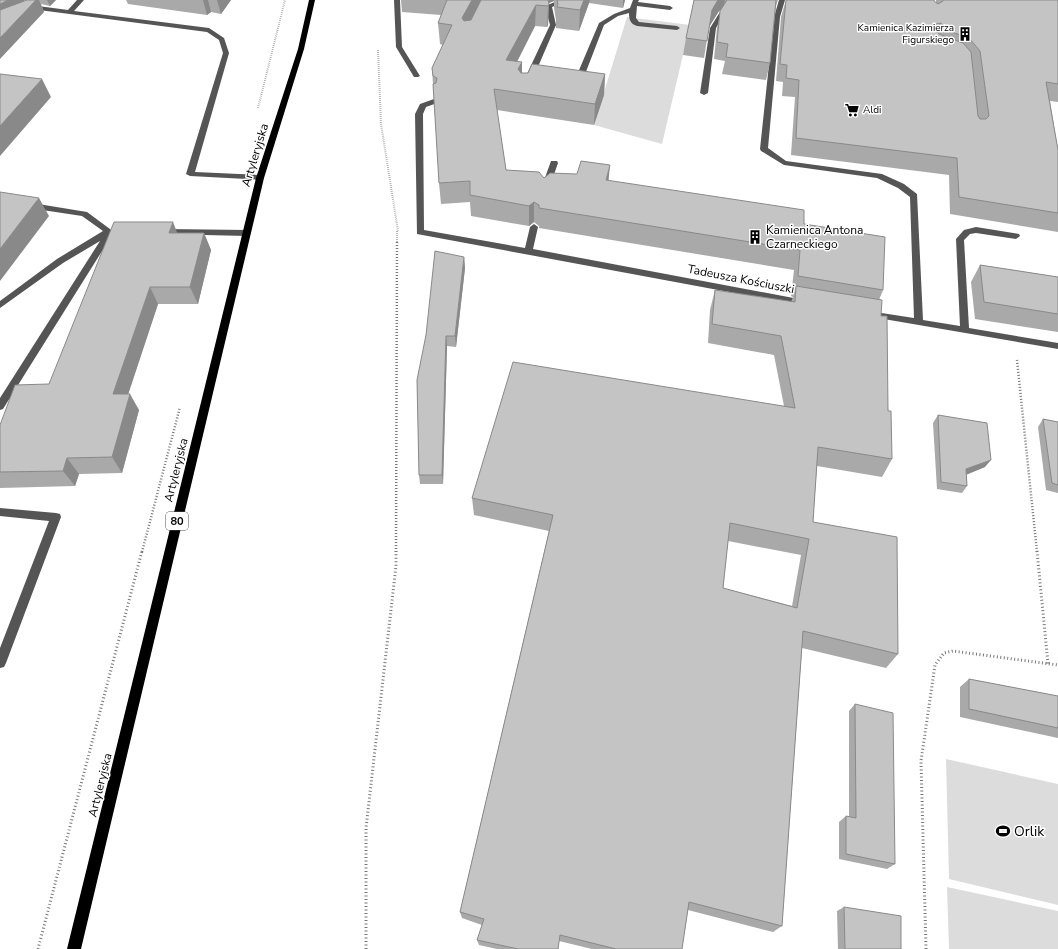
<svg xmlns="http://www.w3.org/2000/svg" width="1058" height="949" font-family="'Nunito Sans',sans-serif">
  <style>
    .green { fill: #dcdcdc }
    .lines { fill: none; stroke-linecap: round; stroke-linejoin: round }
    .path-far2 { stroke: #777; stroke-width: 2; stroke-dasharray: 0.5 1.5; stroke-linecap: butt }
    .path-far1 { stroke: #777; stroke-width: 2.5; stroke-dasharray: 1 2; stroke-linecap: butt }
    .path { stroke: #777; stroke-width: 3; stroke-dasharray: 1 2.5; stroke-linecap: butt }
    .minor { fill: #555; fill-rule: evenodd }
    .major { fill: #000; fill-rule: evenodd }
    .wall { fill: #a9a9a9; fill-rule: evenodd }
    .shaded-wall { fill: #898989 }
    .building { fill: #c4c4c4; stroke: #898989; fill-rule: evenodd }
    .labels { text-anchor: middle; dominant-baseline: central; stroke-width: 3; stroke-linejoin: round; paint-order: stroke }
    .far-poi-label { font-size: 10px; fill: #000; stroke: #fff; text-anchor: end }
    .shield { fill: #fff; stroke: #4c4c4c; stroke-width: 1 }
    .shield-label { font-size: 11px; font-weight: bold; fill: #000 }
    .street-label { font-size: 12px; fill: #000; stroke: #fff }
    .poi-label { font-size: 12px; fill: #000; stroke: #fff; text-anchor: start }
    .near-poi-label { font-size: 14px; fill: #000; stroke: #fff; text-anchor: start }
  </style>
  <rect width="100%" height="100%" fill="#fff"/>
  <path class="green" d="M627 17 690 25 662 144 594 125Z
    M946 759 1058 784V905L949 879Z
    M947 887 1058 911V949H949Z"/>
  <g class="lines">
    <path class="path-far2" d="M378 50 381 124 398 231
      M258 108 285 0
      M397 242V231"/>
    <path class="path-far1" d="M1017 360 1037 552
      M142 552 180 407
      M396 552 397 241"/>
    <path class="path" d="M1037 551 1048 664
      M38 949 142 551
      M366 949V828L396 566V551
      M926 949 921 761 935 665 944 653 953 651 1058 665"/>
    <path class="minor" d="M77 0H84L74 11 209 28 224 38 229 53 195 172 260 175 263 176V180L190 176 186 174 223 53 219 40 207 32 39 10 30 14 27 12 38 6 68 10Z
      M394 0H400L402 47 420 76 418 77H414L396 47Z
      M560 0 566 1 552 7 556 25 534 76 528 77 526 76 550 25 545 6Z
      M633 0H639L638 2 670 6 673 8 670 10 637 6 636 18 639 22 677 26 680 28 677 30 637 26C630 24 629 19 629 13L618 16 604 25 582 82 580 83H576L574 82 599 23 614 14 630 8Z
      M779 0H785L780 17 768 148 786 161 882 174 904 184 917 194 923 320 960 326 956 239 964 230 976 227 1019 234 1020 236 1016 239 976 233 970 234 964 240 969 328 1058 343V349L872 317 871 315 875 312 914 318 910 197 898 188 877 178 784 165 761 151 760 149 774 17Z
      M722 11 725 13 716 28 708 93 704 95 700 93 710 28 720 12Z
      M434 99H437V103L426 107 423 114 424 230 525 248 530 227 534 224 538 227 533 249 804 300 808 303 804 306 417 234 415 114 420 104Z
      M551 161H557L558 163 550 186 546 189 542 186Z
      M32 203 87 212 114 232 3 409 0 410V398L100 241 63 263 0 308V301L57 259 103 231 82 216 29 208V204Z
      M165 229 247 230 251 233 247 236 162 234 161 232Z
      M0 508 56 513 60 514 61 517 6 663 4 667 0 668V648L49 521 0 516Z"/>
    <path class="major" d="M309 0H315L304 49 264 178 81 949H67L256 178 298 49Z"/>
  </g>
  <path class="wall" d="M25 0H56L50 6 41 4 44 12 24 1 26 0Z
    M126 0H231L221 14 211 12 207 15 128 4Z
    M401 0H625L623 8 589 3 579 31 556 28V20L554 8V1L549 3 548 25 547 27 535 26 517 62H522V73L605 74 604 95 594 125 497 110 506 170 544 178 609 181 804 224 883 290 879 300 881 316 892 459 882 477 817 466 813 522 898 654 886 668 802 648 782 926 773 932 688 910 682 949H592L559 941 558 949H497L479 945 477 940 482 925 462 918 460 912 549 531 474 515 472 498 784 406 774 355 708 343 710 310 715 290 791 302 793 297 791 296 794 270 539 228V226L534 222 529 226 471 216 470 202 441 204 439 183 432 68 443 45 440 44 438 23 441 15 402 12ZM728 541 801 555 792 606 723 588Z
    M694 0H778L776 6 770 63 766 80 722 74 725 61 714 59 717 28 721 10 719 11 709 27 704 58 683 55 686 38Z
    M786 0 934 1 936 3V0H1058V102L1050 101 1058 150V232L950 214 949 175 791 155 795 97 782 96 783 82 776 81 781 17ZM974 83 978 117V116Z
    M177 233H204L211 250 198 304H158L128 394 139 410 122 473 79 474 75 486 0 488V425L49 384Z
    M464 257 465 268 456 347 447 346 443 484H420L419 475 417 380Z
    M980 265 1058 277V332L975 319 971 282Z
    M938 415 985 467 967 474V486L962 493 937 489 933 423Z
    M1043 419 1058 422V493L1046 490 1038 427Z
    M969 679 1058 696V738L960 717V687Z
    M855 704 895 864 887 869 839 859V822L846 816 849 817V711Z
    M844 907 901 949H838L837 911Z"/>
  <path class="shaded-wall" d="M8 0H24L28 8 0 20V4Z
    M36 0H39L44 12 0 59V38Z
    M47 0H56L50 6Z
    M203 0H208L211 12 207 15Z
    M217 0H231L221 14Z
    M472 0H483L464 39 462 18Z
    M544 0H554V1L544 5Z
    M584 0H590L589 3 579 31 580 10Z
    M623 0H625L623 8Z
    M718 0H725L723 10 719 11 709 27 712 10Z
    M549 4 548 25 547 27 548 6Z
    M536 5 535 26 507 81 506 60Z
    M522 62V83L518 69Z
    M605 74 604 95 594 125 595 104Z
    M42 79 51 97 0 156V126Z
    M610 165 608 186 606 180Z
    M39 198 49 216 0 281V249Z
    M534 202V222L529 226V206Z
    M173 222 180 240 169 233Z
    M204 233 211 250 198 304 190 287Z
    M464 257 465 268 456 347 455 336Z
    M150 287 158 304 123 410 113 394Z
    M446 336 447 346 443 484 442 475Z
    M130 394 139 410 122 473 112 457Z
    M67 458 79 474 75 486 63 471Z
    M991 460 985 467 961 477 966 469Z"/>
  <path class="building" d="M0 0H8L0 4Z
    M27 0H36L0 38V10Z
    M447 0H472L462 18 464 21 471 20 481 0H548L549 4 548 6 536 5 506 60 522 62 518 69 521 73H528L532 64 605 74 595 104 494 89 506 170 539 172 544 178 550 173 577 174 581 161 610 165 606 180 804 210V224L885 237 883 290 798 276 800 250 539 208V205L534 202 529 206 470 195V181L439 183 433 84 436 83 437 78 433 76 432 68 452 25 438 23Z
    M557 0H584L580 10 557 7 558 4Z
    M694 0H718L712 10 707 41 686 38Z
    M727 0H776L770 63 726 57 728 44 717 42 720 11Z
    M786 0H934V1L938 4 943 1V0H1058V84L1046 82 1058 150V213L959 197 957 158 796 138 799 80 786 78 787 65 780 64ZM941 23 946 30 969 38 980 51 989 116 986 119H980L978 116 971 52 963 43 939 34 934 27 936 24Z
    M0 74 42 79 0 126Z
    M0 192 39 198 0 249Z
    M114 222H173L169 233H204L190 287H150L113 394H130L112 457 67 458 63 471 0 472V425L15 385 49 384Z
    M435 251 464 257 455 336H446L442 475H419L417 380 426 335Z
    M980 265 1058 277V314L984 302Z
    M796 286 882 300 881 316H887L888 411H891L892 459 818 447 813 522 897 537 898 654 803 631 782 926 689 902 682 949H616L560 935 558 949H518L477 940 484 919 460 912 553 515 472 498 513 362 795 408 781 336 712 324 715 290 795 302ZM730 523 809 539 797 608 723 588Z
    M938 415 987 423 991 460 966 469 967 486 941 482Z
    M1043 419 1058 422V485L1052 483Z
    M969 679 1058 696V728L969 709Z
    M855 704 893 713 895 864 846 854V816L856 818Z
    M844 907 901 916V949H845Z"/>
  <defs>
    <symbol id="building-bare" viewBox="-9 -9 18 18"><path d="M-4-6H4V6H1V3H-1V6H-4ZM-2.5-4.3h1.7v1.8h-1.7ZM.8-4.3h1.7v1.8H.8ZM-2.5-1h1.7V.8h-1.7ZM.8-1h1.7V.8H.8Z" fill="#000" stroke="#fff" stroke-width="2.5" paint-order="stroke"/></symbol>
    <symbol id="supermarket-bare" viewBox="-9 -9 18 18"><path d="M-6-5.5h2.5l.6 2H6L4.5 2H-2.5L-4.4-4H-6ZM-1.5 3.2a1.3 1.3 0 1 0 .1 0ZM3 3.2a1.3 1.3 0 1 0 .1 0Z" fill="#000" stroke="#fff" stroke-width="2.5" paint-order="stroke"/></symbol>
    <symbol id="stadium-bare" viewBox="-9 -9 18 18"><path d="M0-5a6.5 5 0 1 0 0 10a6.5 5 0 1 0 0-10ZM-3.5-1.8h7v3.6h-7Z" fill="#000" stroke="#fff" stroke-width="2.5" paint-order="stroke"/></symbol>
  </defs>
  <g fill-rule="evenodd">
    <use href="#building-bare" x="955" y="24" width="20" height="20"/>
    <use href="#supermarket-bare" x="842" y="100" width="20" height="20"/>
    <use href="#building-bare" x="745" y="227" width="20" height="20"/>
    <use href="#stadium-bare" x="993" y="821" width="20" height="20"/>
  </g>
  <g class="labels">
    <g class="far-poi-label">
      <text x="954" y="28">Kamienica Kazimierza<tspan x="954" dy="12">Figurskiego</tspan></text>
      <text x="863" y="110" text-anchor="start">Aldi</text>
    </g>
    <rect class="shield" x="166" y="512" width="22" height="18" rx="3"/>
    <g class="shield-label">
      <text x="177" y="521">80</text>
    </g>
    <g class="street-label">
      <text transform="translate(255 155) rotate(-73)">Artyleryjska</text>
      <text transform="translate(741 279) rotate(11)">Tadeusza Kościuszki</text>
      <text transform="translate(176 470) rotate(-76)">Artyleryjska</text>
      <text transform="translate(100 785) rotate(-76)">Artyleryjska</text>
    </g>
    <g class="poi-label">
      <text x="766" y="230">Kamienica Antona<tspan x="766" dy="14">Czarneckiego</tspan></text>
    </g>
    <g class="near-poi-label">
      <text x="1014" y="831">Orlik</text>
    </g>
  </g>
</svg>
